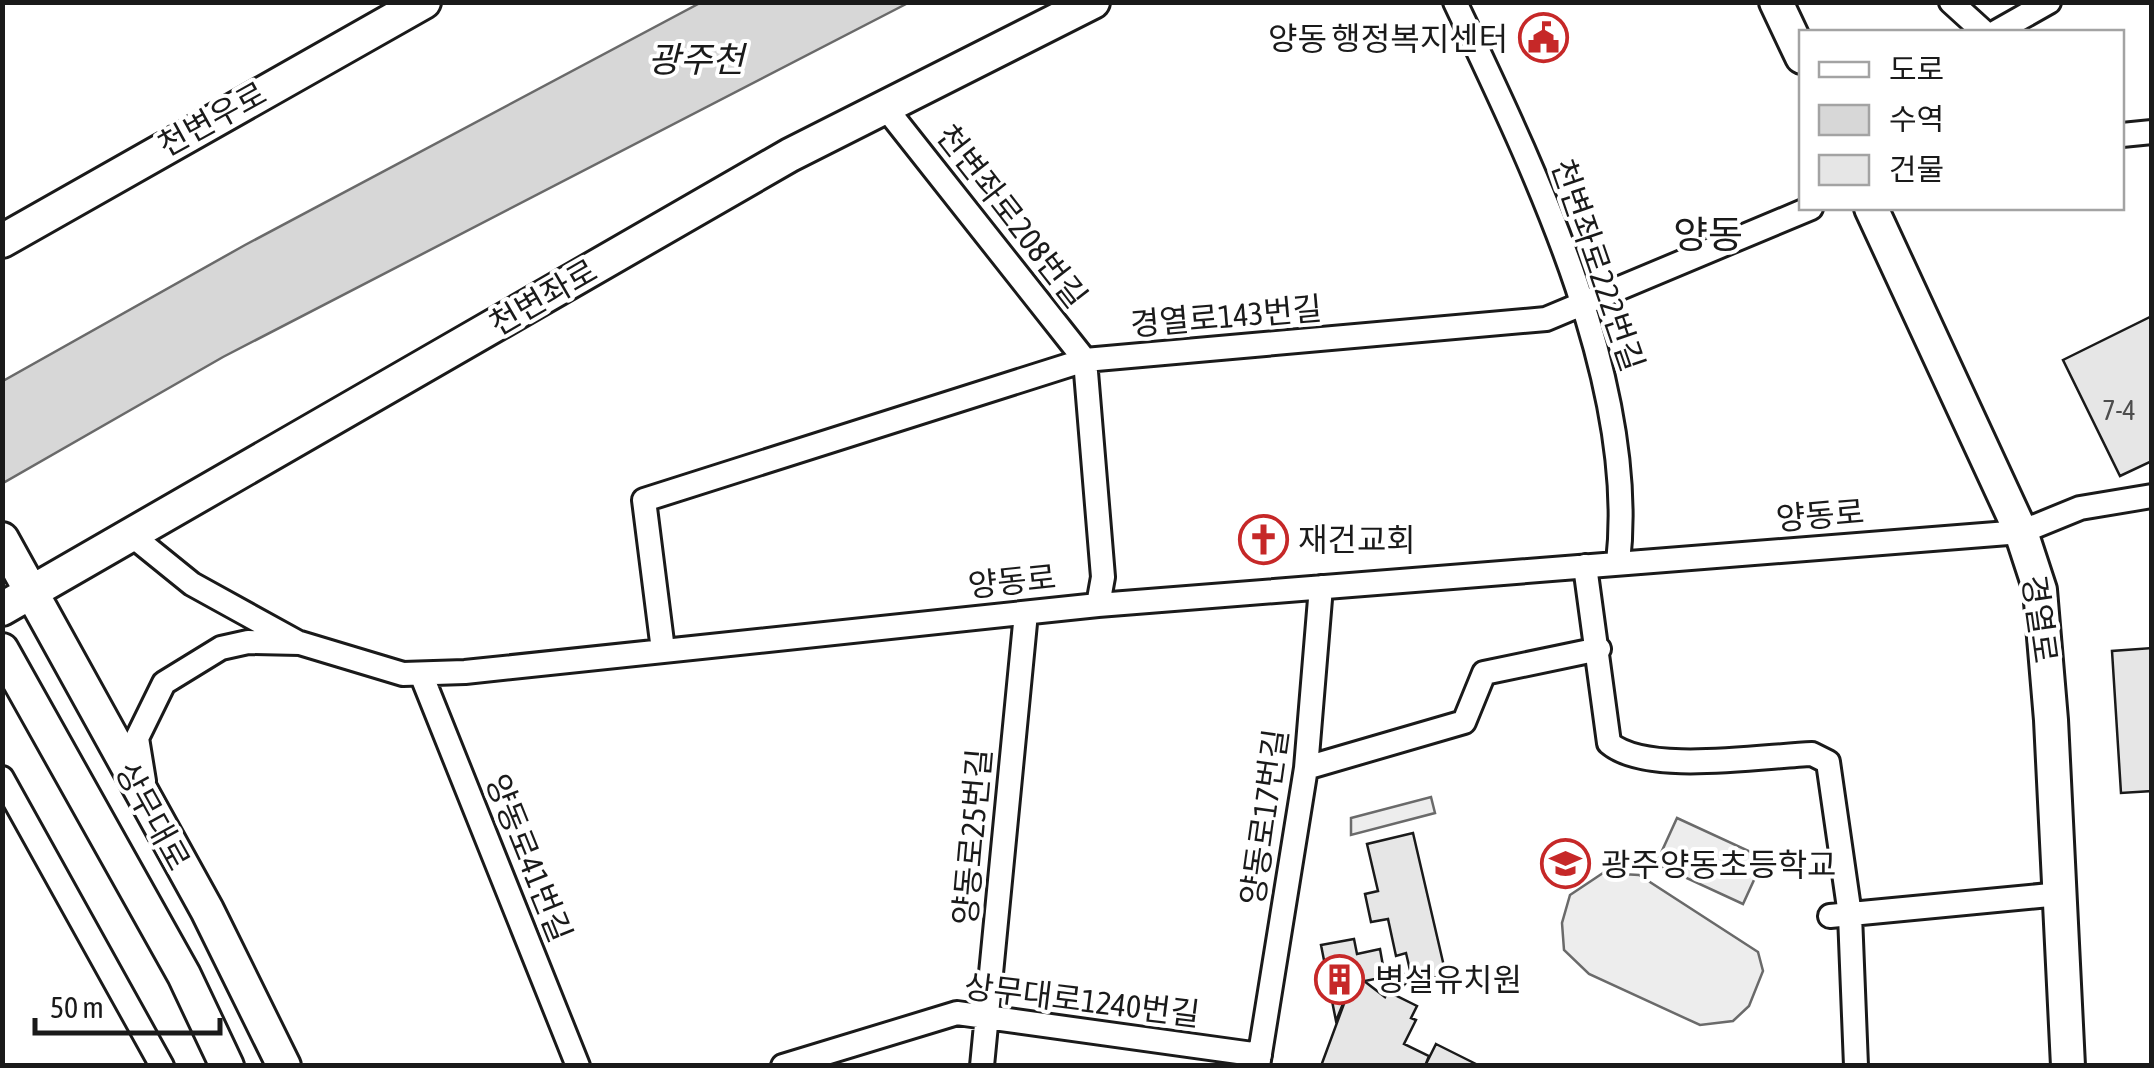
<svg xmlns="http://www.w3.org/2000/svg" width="2154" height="1068" font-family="'Asap Condensed','Noto Sans KR',sans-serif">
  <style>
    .built { fill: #ededed; stroke: #6a6a6a; stroke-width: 2.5 }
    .water { fill: #d7d7d7; stroke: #6a6a6a; stroke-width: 2.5 }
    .building { fill: #e6e6e6; stroke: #1a1a1a; stroke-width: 2.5 }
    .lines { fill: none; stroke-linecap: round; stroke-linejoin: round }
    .street-casing { stroke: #1a1a1a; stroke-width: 28 }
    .secondary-casing { stroke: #1a1a1a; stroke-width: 38 }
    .street { stroke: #fff; stroke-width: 22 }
    .secondary { stroke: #fff; stroke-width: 32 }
    .labels { text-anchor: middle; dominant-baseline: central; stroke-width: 8; stroke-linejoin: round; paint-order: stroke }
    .number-label { font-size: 28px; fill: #4d4d4d }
    .poi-label { font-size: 32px; fill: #1a1a1a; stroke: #fff; text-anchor: start }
    .street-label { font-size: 32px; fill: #1a1a1a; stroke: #fff }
    .water-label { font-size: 35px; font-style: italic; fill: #1a1a1a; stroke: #fff }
    .quarter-label { font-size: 38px; fill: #1a1a1a; stroke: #fff }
  </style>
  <rect width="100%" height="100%" fill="#fff"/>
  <path class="built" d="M1431 797 1435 813 1351 835V818Z
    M1677 818 1764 858 1743 904 1656 864Z
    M1603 873 1639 875 1758 952 1763 971 1749 1006 1733 1021 1700 1025 1589 974 1564 950 1562 923 1570 895Z"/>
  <path class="water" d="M700 3H908L223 357 3 483V381L245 245Z"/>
  <path class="building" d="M2152 316V461L2120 476 2063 360Z
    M2152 648V791L2121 793 2112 651Z
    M1413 833 1446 975 1413 983 1406 953 1396 956 1388 919 1371 922 1365 894 1378 891 1367 844Z
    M1354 939 1357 954 1380 949 1385 977 1365 981 1355 974 1336 1021 1321 945Z
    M1401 966 1406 983 1395 995 1417 1006 1411 1018 1416 1020 1404 1044 1429 1056 1425 1066H1321L1355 974 1385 997Z
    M1436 1044 1480 1066H1425Z"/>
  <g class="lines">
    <defs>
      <path id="street" d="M1455 2C1532 165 1639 382 1618 563
        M1951 2 1984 32
        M1996 32 2049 2
        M885 107 1085 360 1103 577 1098 605
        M2122 135 2152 132
        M129 533 192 584 297 642
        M1585 566 1609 743C1646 775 1761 756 1812 754L1828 762 1850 915 1856 1066
        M663 650 644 500 1085 360 1546 319 1811 208
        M421 674 578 1066
        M1306 768 1464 722 1484 673 1599 649
        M2 778 162 1066
        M144 781 137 738 164 683 221 648 248 642 300 643 403 674 465 672 1098 605 2021 532 2080 508 2152 496
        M1830 916 2060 894
        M783 1066 957 1013 1260 1055
        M982 1066 1026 613
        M1258 1066 1306 768 1321 587"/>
      <path id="secondary" d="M1776 2 1802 57
        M1871 208 2021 532 2040 590 2051 720 2068 1066
        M2 241 424 2
        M2 539 207 910 284 1066
        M2 609 790 155 1093 2
        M2 650 184 975 227 1066"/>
    </defs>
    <use href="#street" class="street-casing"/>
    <use href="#secondary" class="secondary-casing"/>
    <use href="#street" class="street"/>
    <use href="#secondary" class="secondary"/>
  </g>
  <defs>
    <symbol id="civic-ring" viewBox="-11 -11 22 22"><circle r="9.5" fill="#fff" stroke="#c62828" stroke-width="1.5"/><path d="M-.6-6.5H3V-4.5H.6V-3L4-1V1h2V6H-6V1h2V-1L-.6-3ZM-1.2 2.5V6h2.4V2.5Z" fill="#c62828"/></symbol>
    <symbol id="church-ring" viewBox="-11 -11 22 22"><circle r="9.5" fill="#fff" stroke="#c62828" stroke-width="1.5"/><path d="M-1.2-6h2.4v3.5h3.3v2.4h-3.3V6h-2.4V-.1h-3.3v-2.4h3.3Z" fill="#c62828"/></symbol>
    <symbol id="school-ring" viewBox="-11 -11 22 22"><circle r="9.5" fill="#fff" stroke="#c62828" stroke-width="1.5"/><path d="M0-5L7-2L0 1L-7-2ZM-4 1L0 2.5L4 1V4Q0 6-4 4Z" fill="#c62828"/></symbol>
    <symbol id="building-ring" viewBox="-11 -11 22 22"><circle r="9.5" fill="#fff" stroke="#c62828" stroke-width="1.5"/><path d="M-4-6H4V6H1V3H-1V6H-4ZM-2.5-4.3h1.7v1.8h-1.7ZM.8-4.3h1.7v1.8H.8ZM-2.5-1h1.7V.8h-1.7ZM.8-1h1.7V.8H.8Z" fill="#c62828"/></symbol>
  </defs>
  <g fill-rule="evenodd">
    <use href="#civic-ring" x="1516" y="10" width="55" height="55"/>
    <use href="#church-ring" x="1236" y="512" width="55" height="55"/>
    <use href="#school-ring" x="1538" y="836" width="55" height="55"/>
    <use href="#building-ring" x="1312" y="952" width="55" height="55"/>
  </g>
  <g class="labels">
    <g class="number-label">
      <text x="2119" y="410">7-4</text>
    </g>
    <g class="poi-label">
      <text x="1508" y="38" text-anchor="end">양동 행정복지센터</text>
      <text x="1298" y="539">재건교회</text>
      <text x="1601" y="864">광주양동초등학교</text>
      <text x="1375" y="979">병설유치원</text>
    </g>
    <g class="street-label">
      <text transform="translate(212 119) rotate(-29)">천변우로</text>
      <text transform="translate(1012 216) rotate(52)">천변좌로208번길</text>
      <text transform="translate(1598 265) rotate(71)">천변좌로222번길</text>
      <text transform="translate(543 297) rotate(-30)">천변좌로</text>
      <text transform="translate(1226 316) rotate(-5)">경열로143번길</text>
      <text transform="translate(1820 515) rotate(-5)">양동로</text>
      <text transform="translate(1012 581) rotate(-6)">양동로</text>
      <text transform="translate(2040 619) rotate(82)">경열로</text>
      <text transform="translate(153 816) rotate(61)">상무대로</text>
      <text transform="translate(1264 817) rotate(-82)">양동로17번길</text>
      <text transform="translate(972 837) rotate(-85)">양동로25번길</text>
      <text transform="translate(529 858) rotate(68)">양동로41번길</text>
      <text transform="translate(1082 1000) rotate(7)">상무대로1240번길</text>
    </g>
    <g class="water-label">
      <text x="696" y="59">광주천</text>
    </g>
    <g class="quarter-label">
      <text x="1708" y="234">양동</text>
    </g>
  </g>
  <rect width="2154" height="1068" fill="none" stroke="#1a1a1a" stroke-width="10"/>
  <rect x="1799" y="30" width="325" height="180" fill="#ffffff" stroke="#a3a3a3" stroke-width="2.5"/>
  <rect x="1819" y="62" width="50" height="15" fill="#ffffff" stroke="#a3a3a3" stroke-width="2.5"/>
  <text x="1889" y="80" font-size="30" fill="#1a1a1a">도로</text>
  <rect x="1819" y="105" width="50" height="30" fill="#d7d7d7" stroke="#a3a3a3" stroke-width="2.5"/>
  <text x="1889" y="130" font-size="30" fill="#1a1a1a">수역</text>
  <rect x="1819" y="155" width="50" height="30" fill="#e6e6e6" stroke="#a3a3a3" stroke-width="2.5"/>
  <text x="1889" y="180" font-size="30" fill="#1a1a1a">건물</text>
  <path d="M35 1018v15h185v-15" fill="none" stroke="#1a1a1a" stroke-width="5"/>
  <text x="50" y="1018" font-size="30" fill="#1a1a1a" stroke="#ffffff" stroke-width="8" paint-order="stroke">50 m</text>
</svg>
